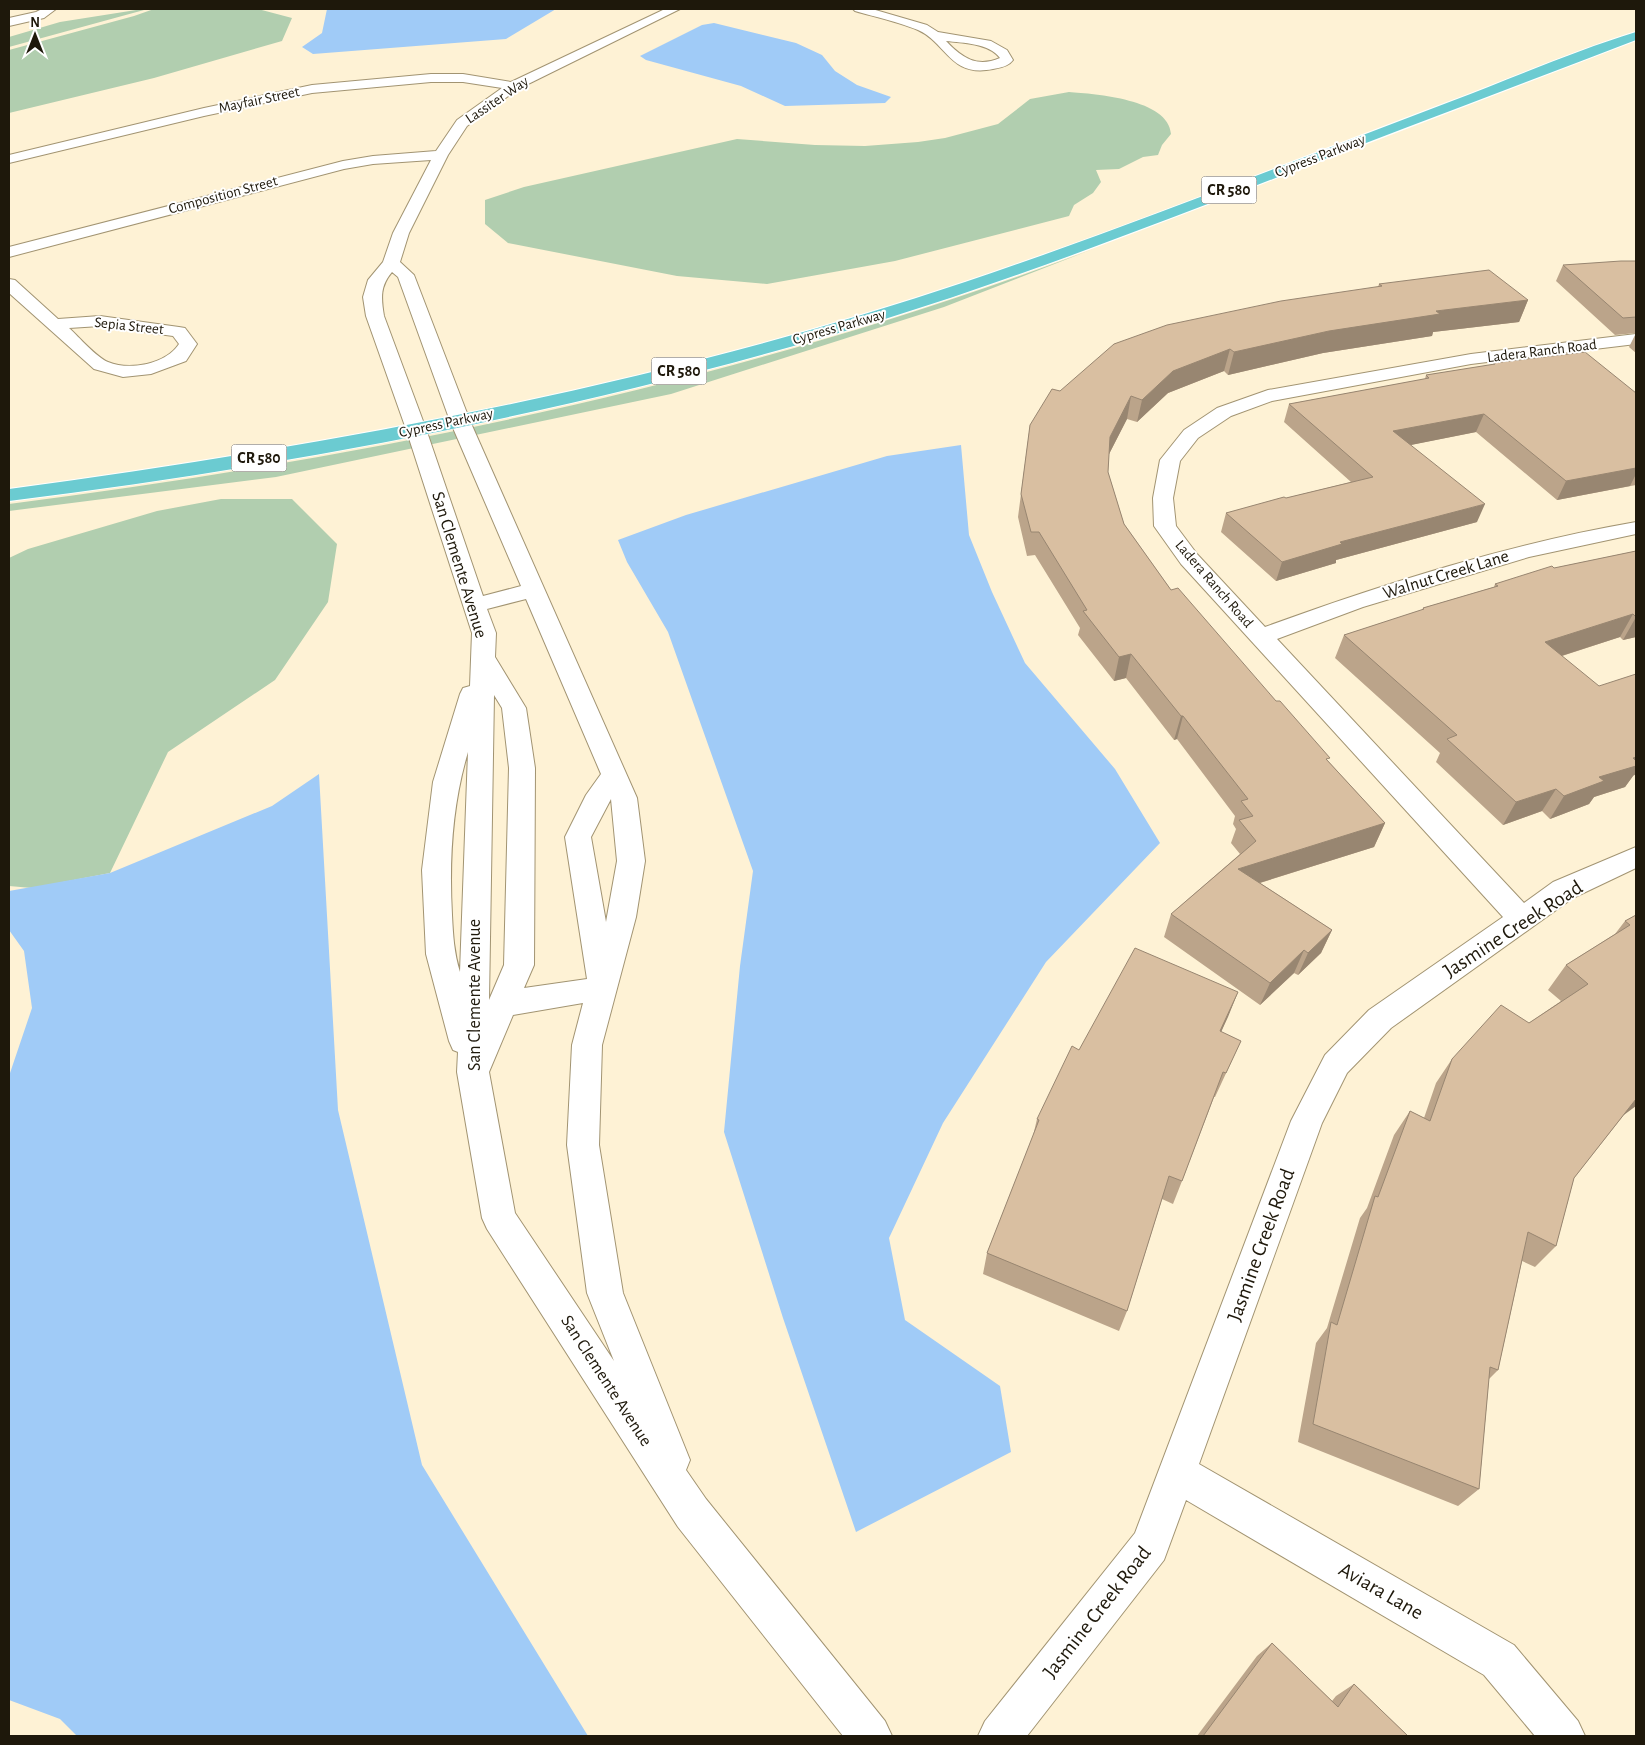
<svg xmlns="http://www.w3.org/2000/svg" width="1645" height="1745" font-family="'Alegreya Sans',sans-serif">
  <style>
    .green { fill: #b1ceaf }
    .water { fill: #a0cbf7 }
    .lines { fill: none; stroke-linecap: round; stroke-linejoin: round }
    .minor-casing { stroke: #a29472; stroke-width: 2 }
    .major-casing { stroke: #fff; stroke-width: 2 }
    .minor { fill: #fff; fill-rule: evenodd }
    .major { fill: #6bcbd1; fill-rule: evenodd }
    .wall { fill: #bba48a }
    .shaded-wall { fill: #988671 }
    .building { fill: #d9bfa1; stroke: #988671 }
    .labels { text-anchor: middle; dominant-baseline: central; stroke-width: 4; stroke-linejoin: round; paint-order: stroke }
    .far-street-label { font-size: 15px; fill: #1e180b; stroke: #fff }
    .shield { fill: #fff; stroke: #625d54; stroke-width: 1 }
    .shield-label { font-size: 16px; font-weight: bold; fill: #1e180b }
    .street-label { font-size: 18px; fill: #1e180b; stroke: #fff }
    .near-street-label { font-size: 21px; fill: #1e180b; stroke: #fff }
  </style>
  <rect width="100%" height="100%" fill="#fef2d5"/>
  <path class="green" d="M154 9H258L292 18 282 41 154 78 9 113V50L134 16Z
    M136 10H144L9 47V37L60 22Z
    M1069 92C1095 94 1169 99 1171 134L1162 145 1158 155 1143 157 1119 169 1096 170 1101 182 1093 193 1074 205 1069 216 895 261 767 284 677 276 508 243 485 224V200L524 187 737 139 815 145 865 146 918 142 945 138 998 124 1030 99Z
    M1093 249 944 307 671 394 276 477 9 511V504C377 457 745 381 1093 249Z
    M221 499H292L337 544 328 602 275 680 168 752 110 873 32 888 9 886V558L28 549 157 511Z"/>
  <path class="water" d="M327 9H556L506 39 313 54 302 47 322 33Z
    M714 23 796 43 822 55 835 71 857 85 891 97 885 103 785 106 741 86 646 60 640 56 702 25Z
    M961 445 969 535 992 592 1025 663 1115 769 1160 843 1046 962 943 1123 889 1238 905 1320 1000 1386 1011 1452 856 1532 783 1318 724 1132 740 966 753 871 668 632 627 562 618 540 686 515 887 456Z
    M319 774 338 1110 422 1465 588 1736H77L60 1719 9 1700V1076L32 1008 24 951 9 930V891L110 873 272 806Z"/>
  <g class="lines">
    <defs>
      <path id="minor" d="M42 9H56L44 18 9 26V18L36 12Z
        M665 9H680L518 89 467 126 448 155 409 233 400 262 414 275 470 421 637 798 645 861 636 917 602 1045 599 1145 623 1293 690 1460 686 1470 706 1499 885 1721 892 1736H843L678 1527 487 1229 482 1218 457 1072 458 1052 453 1050 449 1041 426 954 422 870 433 782 460 694 463 688 470 686 472 633 406 429 366 316 363 297 368 280 383 262 393 233 431 160 373 164 344 169 9 257V247L343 161 373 156 436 151 457 120 502 88 463 82H431L312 93 204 116 9 163V155L204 108 312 85 431 74H463L511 82ZM392 272 398 277 450 421 521 586 483 596 426 429 384 316C381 298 380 286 392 272ZM526 599 601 774 586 795 565 837 587 979 524 988 534 965 535 768 526 708 495 657 496 633 487 609ZM494 695 502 708 509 768 504 965 489 1000ZM468 752 460 972C454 953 453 935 452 915 449 860 452 805 468 752ZM611 799 617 861 606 922 591 837ZM583 1003 572 1045 567 1145 587 1293 614 1361 515 1213 489 1072 513 1015Z
        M853 9H872L927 25 938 32 991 41 1007 50 1013 60C1009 66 1000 68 993 69 950 78 947 43 918 30 898 22 876 17 855 11ZM946 41C963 43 989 43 1000 58 977 68 962 58 946 41Z
        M9 279 15 280 58 319 100 316 179 327 185 328 197 344 186 361 151 374 123 377 94 369 9 293ZM100 326 173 336 179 344C166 364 130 371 108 362 96 357 79 337 69 328Z
        M1636 334V344L1471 364 1272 401 1231 416 1198 438 1180 461 1173 498 1176 526 1197 554 1265 627C1386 583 1509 544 1636 522V534L1529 557 1363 607 1277 639 1524 903 1553 882 1636 847V868L1573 898 1391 1028 1347 1073 1322 1123 1199 1464 1514 1645 1578 1721 1585 1736H1535L1484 1675 1186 1500 1164 1560 1027 1736H978L985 1721 1135 1533 1291 1121 1325 1055 1369 1010 1503 917 1181 564 1154 526 1153 498 1160 460 1184 430 1217 408 1268 390 1471 354Z"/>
      <path id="major" d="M1636 32V40C1519 85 1402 129 1286 174 1153 225 1020 277 885 319 599 407 305 464 9 501V489C333 445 655 386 965 282 1129 227 1290 162 1452 101 1513 78 1574 51 1636 32Z"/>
    </defs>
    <use href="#minor" class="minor-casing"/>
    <use href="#major" class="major-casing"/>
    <use href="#minor" class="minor"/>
    <use href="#major" class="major"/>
  </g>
  <path class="wall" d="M1636 261V353L1629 347 1636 333 1615 335 1556 281 1563 265Z
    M1379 284 1528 300 1519 322 1433 332 1432 336 1323 353 1228 375 1224 371 1168 393 1137 422 1127 419 1109 454 1108 472 1124 524 1171 590 1385 823 1374 847 1260 883 1332 930 1321 953 1298 975 1294 973 1260 1005 1164 937 1171 914 1240 854 1231 843 1236 829 1233 824 1235 816 1177 739 1174 740 1126 678 1114 681 1078 635 1080 628 1035 555 1027 556 1018 517 1030 425 1060 391 1378 287Z
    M1493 363 1636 393V485L1557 500 1476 432 1410 445 1477 522 1336 560V563L1276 581 1221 532 1226 513 1351 482 1284 422 1289 404 1425 379 1426 375 1493 365Z
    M1636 551V637L1623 640 1620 637 1562 656 1633 776 1625 787 1594 797 1589 804 1550 819 1542 811 1503 825 1436 762 1440 753 1335 658 1344 635 1422 610 1423 608 1494 587 1495 584 1554 568Z
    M1636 915 1623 1116 1574 1178 1556 1246 1535 1267 1522 1261 1498 1370 1489 1379 1479 1489 1458 1506 1298 1442 1316 1343 1327 1328 1360 1218 1367 1208 1394 1135 1410 1111 1424 1118 1436 1083 1452 1059 1529 1023 1561 1001 1548 990 1566 965 1615 934 1625 921Z
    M1238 992 1221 1032 1241 1041 1215 1097H1214L1182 1181 1173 1204 1162 1199 1127 1311 1119 1331 983 1274 987 1253 1033 1136 1037 1119Z
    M1272 1643 1332 1701 1336 1696 1354 1684 1408 1736H1197L1257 1656Z"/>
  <path class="shaded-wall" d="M1528 300 1519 322 1433 332 1432 336 1323 353 1228 375 1234 352 1329 331 1436 311Z
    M1230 349 1224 371 1168 393 1137 422 1142 400 1173 371Z
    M1131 396 1127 419 1106 460 1110 437Z
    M1484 414 1476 432 1386 450 1393 431Z
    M1636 468V474L1630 486 1557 500 1566 481Z
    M1485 504 1477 522 1336 560V563L1276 581 1282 562 1340 542Z
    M1633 614 1620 637 1533 665 1545 642Z
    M1636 617V637L1623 640Z
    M1131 654 1126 678 1114 681 1119 657Z
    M1181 716H1183L1177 739 1174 740Z
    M1636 757V774L1633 776 1625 787 1594 797 1589 804 1550 819 1564 796Z
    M1556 789 1542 811 1503 825 1516 802Z
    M1385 823 1374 847 1230 892 1238 869Z
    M1332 930 1321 953 1298 975 1308 953Z
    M1304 950 1294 973 1260 1005 1270 983Z
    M1238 992 1228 1017 1210 1056 1220 1031Z
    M1636 1098V1106L1617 1120Z"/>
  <path class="building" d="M1621 261H1636V317L1623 318 1563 265Z
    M1489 270 1528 300 1436 311 1440 314 1329 331 1234 352 1230 349 1173 371 1142 400 1131 396 1110 437 1108 472 1124 524 1171 590 1178 588 1276 701H1280L1330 758 1326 759 1385 823 1238 869 1332 930 1308 953 1304 950 1270 983 1171 914 1256 841 1239 820 1253 816 1241 801 1248 799 1183 716H1181L1131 654 1119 657 1083 611 1087 610 1039 532H1031L1021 494 1030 425 1052 389 1060 391 1114 344 1167 325 1281 301 1382 286 1379 284Z
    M1585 352 1636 393V468L1566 481 1484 414 1393 431 1485 504 1340 542 1342 544 1282 562 1226 513 1284 497 1286 498 1373 477 1289 404 1429 378 1426 375 1495 364 1493 363Z
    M1636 551V617L1633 614 1545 642 1599 686 1636 674V757L1633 758 1636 761V766L1599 777 1604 781 1564 796 1556 789 1516 802 1447 739 1457 735 1344 635 1424 609 1423 608 1498 586 1495 584 1552 566 1554 568Z
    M1636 915V1099L1574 1178 1556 1246 1528 1232 1498 1370 1490 1367 1479 1489 1313 1424 1331 1322 1337 1325 1375 1196 1378 1197 1410 1111 1430 1121 1452 1059 1501 1005 1529 1023 1588 984 1566 965 1630 925 1625 921Z
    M1135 948 1238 992 1220 1031 1241 1041 1226 1073 1223 1072 1182 1181 1169 1176 1127 1311 987 1253 1039 1120 1037 1119 1072 1046 1079 1050Z
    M1272 1643 1338 1707 1354 1684 1408 1736H1203Z"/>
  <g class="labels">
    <g class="far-street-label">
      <text transform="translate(259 100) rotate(-12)">Mayfair Street</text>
      <text transform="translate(497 100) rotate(-34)">Lassiter Way</text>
      <text transform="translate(1320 156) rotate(-21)">Cypress Parkway</text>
      <text transform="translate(223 195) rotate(-15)">Composition Street</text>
      <text transform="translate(129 326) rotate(6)">Sepia Street</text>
      <text transform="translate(839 327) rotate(-16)">Cypress Parkway</text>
      <text transform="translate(1542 351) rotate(-7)">Ladera Ranch Road</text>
      <text transform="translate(446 423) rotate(-12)">Cypress Parkway</text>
      <text transform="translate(1214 584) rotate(49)">Ladera Ranch Road</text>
    </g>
    <g class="shield">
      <rect x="1201.5" y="176.5" width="55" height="27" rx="4"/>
      <rect x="651.5" y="357.5" width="55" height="27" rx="4"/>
      <rect x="231.5" y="444.5" width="55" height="27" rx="4"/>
    </g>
    <g class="shield-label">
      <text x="1229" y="190">CR 580</text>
      <text x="679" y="371">CR 580</text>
      <text x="259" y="458">CR 580</text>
    </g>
    <g class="street-label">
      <text transform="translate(459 565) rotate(73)">San Clemente Avenue</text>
      <text transform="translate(1446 575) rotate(-17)">Walnut Creek Lane</text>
      <text transform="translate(475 995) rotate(-90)">San Clemente Avenue</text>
      <text transform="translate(606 1381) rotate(57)">San Clemente Avenue</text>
    </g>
    <g class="near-street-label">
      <text transform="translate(1513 929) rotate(-33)">Jasmine Creek Road</text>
      <text transform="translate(1261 1245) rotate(-70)">Jasmine Creek Road</text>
      <text transform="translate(1381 1591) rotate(30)">Aviara Lane</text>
      <text transform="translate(1097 1612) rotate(-52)">Jasmine Creek Road</text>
    </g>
  </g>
  <rect width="1645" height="1745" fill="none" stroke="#1e180b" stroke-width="20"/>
  <g transform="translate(35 35)" stroke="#ffffff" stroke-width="4" paint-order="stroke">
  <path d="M0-4L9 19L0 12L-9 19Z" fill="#1e180b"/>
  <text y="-8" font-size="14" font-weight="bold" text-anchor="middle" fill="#1e180b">N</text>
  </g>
</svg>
